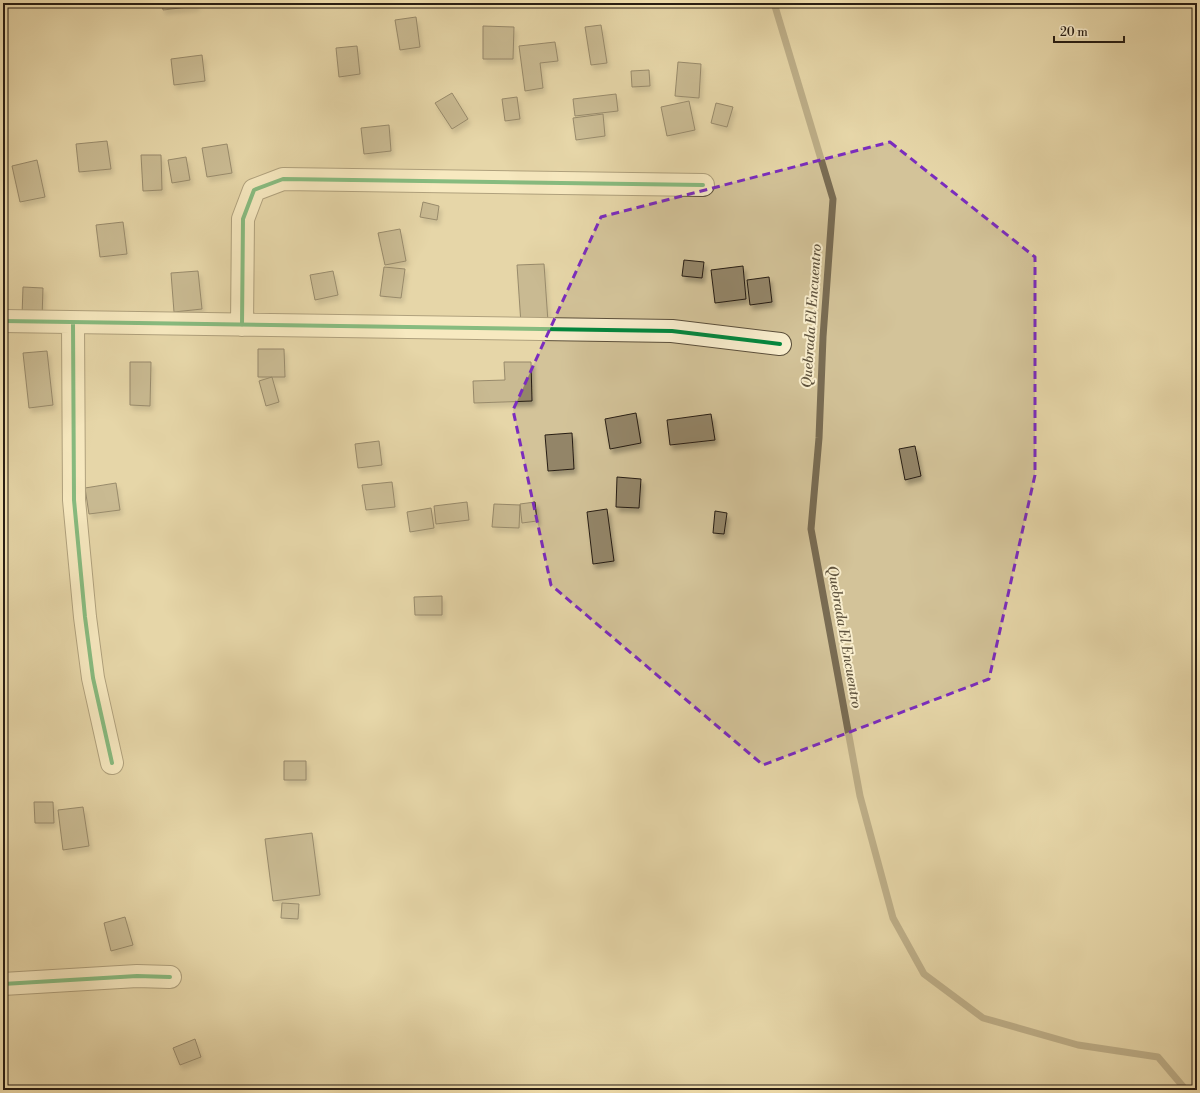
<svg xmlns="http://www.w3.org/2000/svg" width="1200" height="1093" font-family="'Libre Bodoni',serif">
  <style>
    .park { fill: #d3c399; stroke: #7d7056 }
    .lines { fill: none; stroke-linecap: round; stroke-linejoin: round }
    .stream { stroke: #796c53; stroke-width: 7 }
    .building { fill: #938567; stroke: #271d13; filter: url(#shadow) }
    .minor-casing { stroke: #5b4f3b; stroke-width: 24 }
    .minor { stroke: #f9eece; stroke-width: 22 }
    .cycleway-casing { stroke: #f9eece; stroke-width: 6 }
    .cycleway { stroke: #00873e; stroke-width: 4 }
    .marked { fill: none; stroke: #7b2cbf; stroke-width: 3; stroke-dasharray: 8 5; stroke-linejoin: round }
    .labels { text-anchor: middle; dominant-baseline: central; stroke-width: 4; stroke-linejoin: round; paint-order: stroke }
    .water-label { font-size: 14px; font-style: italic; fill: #5e523d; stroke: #f9eece }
  </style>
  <defs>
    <filter id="shadow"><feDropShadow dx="2.5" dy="4.5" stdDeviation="2" flood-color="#0004"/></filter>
  </defs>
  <rect width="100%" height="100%" fill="#f6e5b4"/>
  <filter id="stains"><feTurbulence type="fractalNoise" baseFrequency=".005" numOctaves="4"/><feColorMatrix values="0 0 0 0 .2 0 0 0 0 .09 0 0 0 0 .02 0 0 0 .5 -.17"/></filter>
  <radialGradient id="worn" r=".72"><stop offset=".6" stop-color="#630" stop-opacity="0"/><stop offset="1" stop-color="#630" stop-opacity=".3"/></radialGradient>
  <path class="park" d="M3 3H1197V1090H3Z"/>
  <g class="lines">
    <path class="stream" d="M774 3 833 199 823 337 819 438 811 529 860 796 893 918 924 974 983 1018 1078 1045 1158 1057 1186 1090"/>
  </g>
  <path class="building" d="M162 3H197V6L163 10Z
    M416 17 420 47 400 50 395 20Z
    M601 25 607 63 591 65 585 27Z
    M483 26 514 27 513 59H483Z
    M555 42 558 61 540 63 543 88 525 91 519 46Z
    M357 46 360 74 339 77 336 48Z
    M202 55 205 81 174 85 171 59Z
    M678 62 701 64 699 98 675 96Z
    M649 70 650 86 632 87 631 71Z
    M452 93 468 119 452 129 435 103Z
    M616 94 618 111 575 116 573 99Z
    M517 97 520 119 505 121 502 99Z
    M689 101 695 130 667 136 661 107Z
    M716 103 733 107 727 127 711 123Z
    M603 114 605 136 576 140 573 118Z
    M389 125 391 151 364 154 361 128Z
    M107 141 111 169 79 172 76 144Z
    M227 144 232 173 207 177 202 148Z
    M141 155H161L162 190 143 191Z
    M186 157 190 180 172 183 168 160Z
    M37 160 45 197 20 202 12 166Z
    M423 202 439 206 437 220 420 217Z
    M123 222 127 254 100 257 96 225Z
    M400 229 406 261 385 265 378 233Z
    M684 260 704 262 702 278 682 276Z
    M544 264 548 322 521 324 517 265Z
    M743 266 746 299 715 303 711 270Z
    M384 267 405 269 401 298 380 296Z
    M198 271 202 309 174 312 171 273Z
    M333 271 338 295 315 300 310 275Z
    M769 277 772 302 750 305 747 280Z
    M23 287 43 288 42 318 22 316Z
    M258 349H284L285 377H258Z
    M47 351 53 405 29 408 23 353Z
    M130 362H151L150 406 130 405Z
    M504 362H531L532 401 474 403 473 381 505 380Z
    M272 377 279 402 266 406 259 381Z
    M636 413 641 443 610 449 605 419Z
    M711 414 715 440 670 445 667 420Z
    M572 433 574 469 548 471 545 435Z
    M379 441 382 465 358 468 355 444Z
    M915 446 921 476 905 480 899 449Z
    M617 477 641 479 639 508 616 507Z
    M392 482 395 507 366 510 362 485Z
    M116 483 120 510 89 514 85 488Z
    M467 502 469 520 436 524 434 506Z
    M535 502 537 521 522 523 520 504Z
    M494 504 520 505 519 528 492 527Z
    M431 508 434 528 410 532 407 512Z
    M607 509 614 561 593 564 587 512Z
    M715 511 727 513 724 534 713 533Z
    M442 596V615H415L414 597Z
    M284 761H306V780H284Z
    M34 802H53L54 823H35Z
    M83 807 89 846 63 850 58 810Z
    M312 833 320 895 273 901 265 839Z
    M282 903 299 904 298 919 281 918Z
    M125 917 133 945 111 951 104 923Z
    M195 1039 201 1057 180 1065 173 1048Z"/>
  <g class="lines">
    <defs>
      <path id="minor" d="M3 321 672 331 780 344
        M73 323 74 500 85 617 93 678 112 763
        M242 325 243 219 254 190 283 179 703 185
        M3 984 137 976 170 977"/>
    </defs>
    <use href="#minor" class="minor-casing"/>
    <use href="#minor" class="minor"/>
    <defs>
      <path id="cycleway" d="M3 321 672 331 780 344
        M73 323 74 500 85 617 93 678 112 763
        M242 325 243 219 254 190 283 179 703 185
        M3 984 137 976 170 977"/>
    </defs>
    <use href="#cycleway" class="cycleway-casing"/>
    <use href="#cycleway" class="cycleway"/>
  </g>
  <path d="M0 0H1200V1093H0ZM890 142 1035 257V475L989 679 763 765 551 585 513 410 601 217Z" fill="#f6e5b4" fill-opacity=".55" fill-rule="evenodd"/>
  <path class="marked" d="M890 142 1035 257V475L989 679 763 765 551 585 513 410 601 217Z"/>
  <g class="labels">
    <g class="water-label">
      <text transform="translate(812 316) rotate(-86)">Quebrada El Encuentro</text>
      <text transform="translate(844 637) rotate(80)">Quebrada El Encuentro</text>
    </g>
  </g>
  <rect width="1200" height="1093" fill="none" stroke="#f6e5b4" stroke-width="16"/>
  <rect x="4" y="4" width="1192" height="1085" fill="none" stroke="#271d13" stroke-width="2"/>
  <rect x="8" y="8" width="1184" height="1077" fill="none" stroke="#271d13"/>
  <path d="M1054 36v6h70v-6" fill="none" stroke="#271d13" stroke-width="2"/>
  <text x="1060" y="36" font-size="12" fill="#271d13" stroke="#f9eece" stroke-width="3" paint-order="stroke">20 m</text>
  <rect width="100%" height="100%" filter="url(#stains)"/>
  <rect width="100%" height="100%" fill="url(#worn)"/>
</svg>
